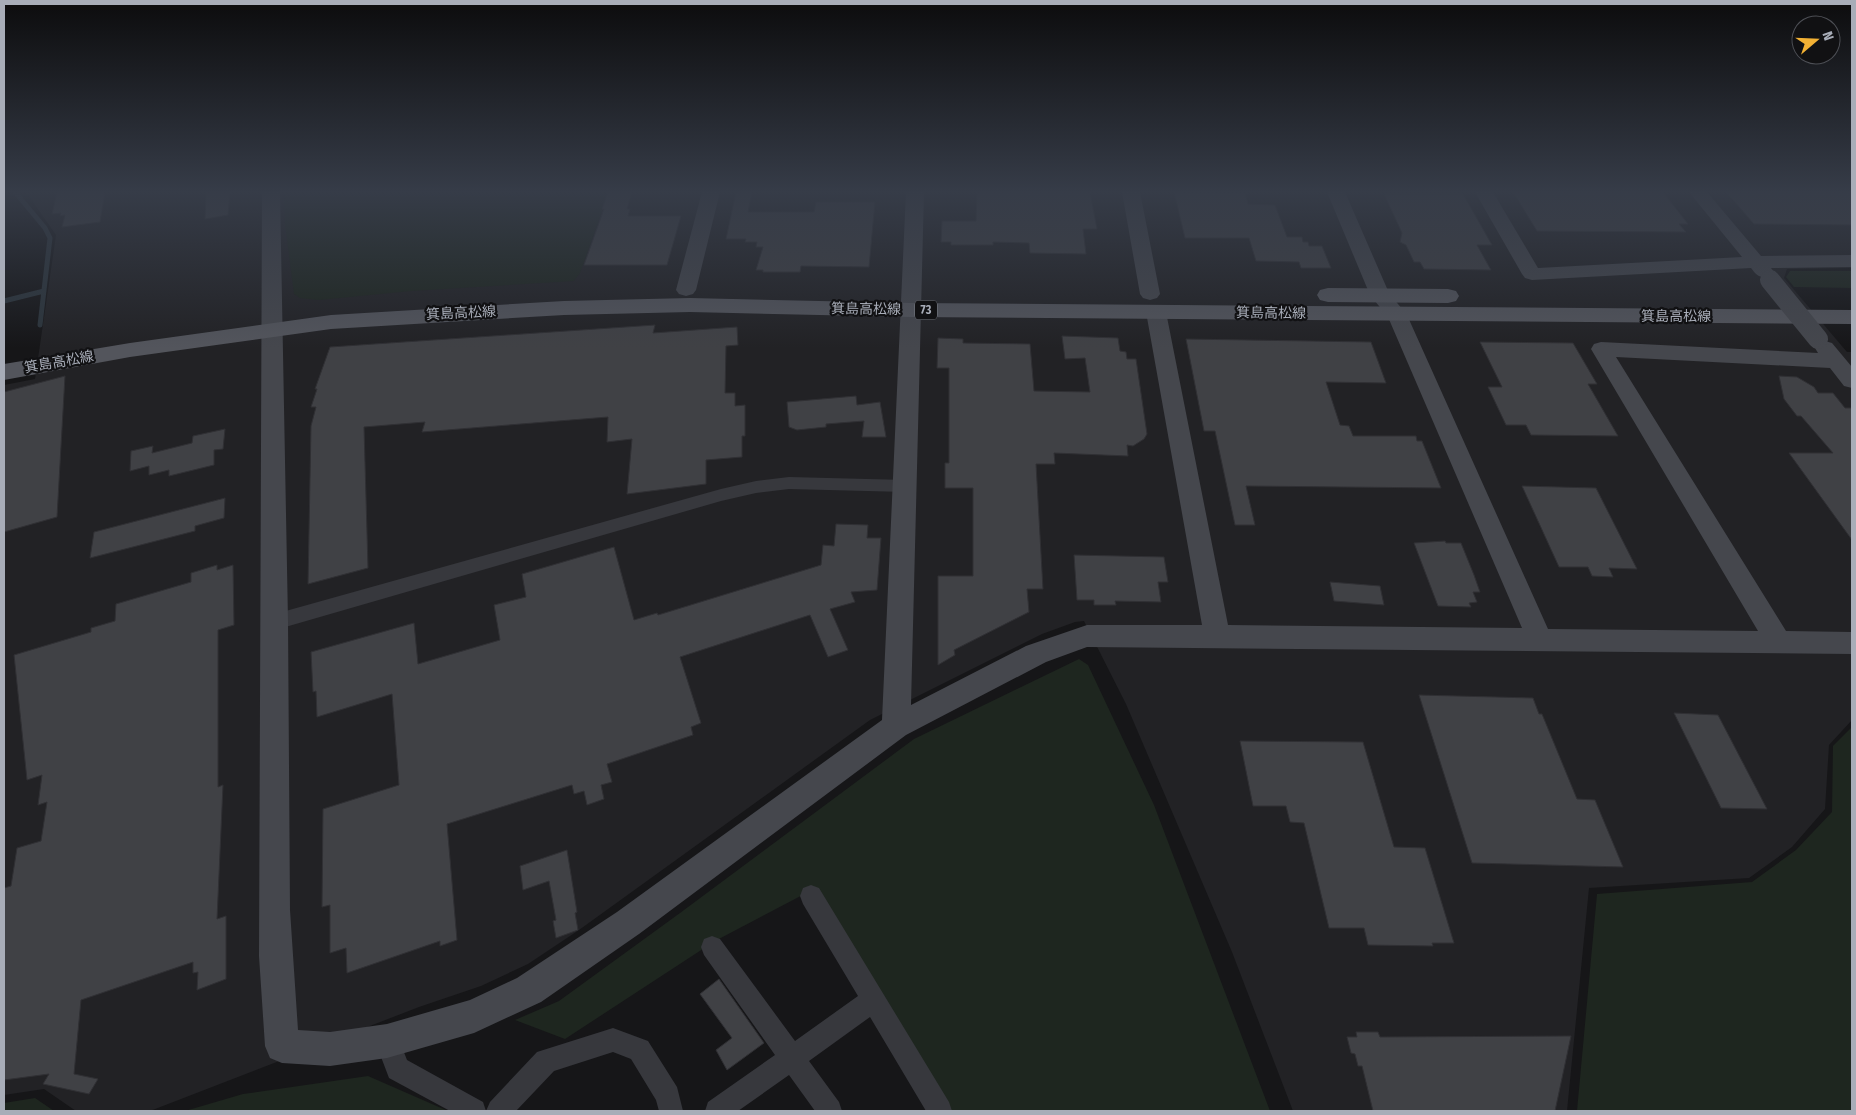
<svg xmlns="http://www.w3.org/2000/svg" width="1856" height="1115" font-family="'Fira Sans Condensed','Noto Sans JP',sans-serif">
  <style>
    .built { fill: #222225 }
    .green { fill: #1e261f }
    .lines { fill: none; stroke-linecap: round; stroke-linejoin: round }
    .stream { stroke: #2c353c; stroke-width: 5 }
    .building { fill: #404145; stroke: #303034 }
    .street { fill: #37383d; fill-rule: evenodd }
    .secondary { fill: #45474d; fill-rule: evenodd }
    .primary { fill: #53555c; fill-rule: evenodd }
    .secondary-bridge { stroke: #45474d; stroke-width: 20 }
    .labels { text-anchor: middle; dominant-baseline: central; stroke-width: 4.5; stroke-linejoin: round; paint-order: stroke }
    .shield { fill: #111113; stroke: #7b7e86; stroke-width: 1 }
    .shield-label { font-size: 12px; font-weight: bold; fill: #a8adb8 }
    .street-label { font-size: 14px; fill: #a8adb8; stroke: #111113 }
  </style>
  <rect width="100%" height="100%" fill="#161618"/>
  <path class="built" d="M26 192H1852V268L1787 269 1784 278 1847 352H1852V720L1829 745 1825 809 1792 847 1749 878 1589 888 1567 1111H1293L1232 952 1126 704 1084 621 1075 622 1042 634 870 720 579 930 528 964 481 986 419 1007 150 1111H76L44 1089 4 1095V385L35 379 56 235Z"/>
  <path class="green" d="M284 192H609L580 273 574 281 411 291 319 300 300 298 294 294 285 224Z
    M1790 271H1852V288L1794 287 1786 277Z
    M1079 659 1088 665 1154 805 1270 1111H949L814 889 715 941 565 1039 515 1020 559 1001 680 913 914 739Z
    M1852 727V1111H1577L1597 894 1752 882 1796 850 1832 812 1833 746Z
    M368 1076 448 1111H185L243 1094Z
    M35 1098 54 1111H4V1103Z"/>
  <g class="lines">
    <path class="stream" d="M15 192 45 228 50 238 40 325
      M4 301 44 291"/>
  </g>
  <path class="building" d="M57 192H105L100 222 62 227 65 215 60 216 61 213 52 214Z
    M206 192H230L228 215 205 219Z
    M608 192H632L627 209H630L628 216H681L667 265H584L604 209H602Z
    M736 192H752L748 212H814L816 202H875L869 267 801 266 800 272H763V270H756L763 247H756L757 242H745L746 239H726Z
    M977 192H1090L1097 229H1083L1086 254 1030 253 1029 243 993 242V245H951V242H941L942 221H976Z
    M1174 192 1245 193 1248 204 1275 205 1287 237H1302L1303 242H1308L1309 246H1322L1331 268H1301L1299 262 1256 261 1249 238H1185Z
    M1513 192H1663L1688 224H1679L1686 232 1537 231Z
    M1726 192H1852V225L1754 224Z
    M1384 194H1463L1492 245H1477L1491 270 1424 269 1420 262H1414L1406 245 1400 242 1402 233Z
    M655 325 653 333 737 327 738 345 726 346 725 393H735V406L745 405V436H742V457L706 460V484L627 494 632 439 607 442 608 417 422 432 425 422 364 427 368 568 308 584 311 426 316 407H311L317 389H315L330 347Z
    M1062 336 1118 338 1120 351 1126 352 1127 359H1136L1147 434 1144 439 1133 446 1127 445 1128 456 1054 453 1055 464H1036L1043 589H1027L1029 612 954 650 955 655 938 665V576H973V488H945V463H949V368H937L938 338 963 339V343L1030 344 1034 391 1090 392 1085 358 1065 359Z
    M1186 339 1371 342 1386 383 1326 382 1340 425 1349 426 1353 436H1416L1417 441H1422L1441 488 1246 486 1255 525H1235L1215 431H1204Z
    M1480 342 1573 343 1597 384H1588L1618 436 1531 435 1526 425H1506L1488 387H1502Z
    M65 376 57 517 4 532V392Z
    M1779 376 1797 377 1814 387 1818 393H1833L1845 408H1852V540L1789 453H1833L1801 416H1797L1784 399Z
    M856 396 857 405 880 402 886 437H862L864 421 826 424V427L797 430 789 427 787 402Z
    M225 429 223 449 214 450V465L169 476V470L149 475V466L130 471 131 451 153 446 152 453 192 443 193 436Z
    M1522 486 1596 488 1637 569 1609 568 1613 577 1592 576 1588 567H1559Z
    M225 498 224 518 195 526V531L90 558 94 532Z
    M836 524 868 525 867 538H881L877 590 851 592 855 602 830 609 848 650 828 657 810 615 680 657 701 723 691 727 693 735 607 764 612 782 601 785 604 799 587 805 584 791 574 794 572 785 447 824 457 940 440 946V941L347 973 346 948 330 953V905L322 907 323 809 399 785 392 694 317 717 316 691 313 692 311 652 414 623 418 664 500 640 494 605 526 597 522 574 614 547 634 620 657 613 658 615 821 565 823 545 834 546Z
    M1445 541 1446 543H1461L1474 575 1480 592H1473L1477 602 1469 603 1471 607 1438 606 1414 543Z
    M1074 555 1164 557 1168 582H1158L1161 602 1115 601 1116 605H1094V600H1077Z
    M217 565V570L233 565 234 625 218 630V787L223 785 217 919 226 916V979L197 990 198 972 193 973V962L81 1000 74 1074 98 1079 89 1094 43 1084 49 1074 4 1080V888L11 886 17 848 41 841 47 802 38 805 42 775 27 780 14 655 91 632V628L115 621 116 604 191 582V573Z
    M1330 582 1380 586 1384 605 1334 601Z
    M1419 695 1533 698 1539 714H1542L1577 799 1595 800 1623 867 1472 863Z
    M1674 713 1718 715 1767 809 1721 808Z
    M1240 741 1363 742 1394 847 1425 848 1454 943H1432L1433 946 1368 945 1364 928H1329L1304 823 1290 822 1286 806H1253Z
    M567 850 577 912 575 913 578 930 556 938 553 921 556 920 549 881 523 890 520 866Z
    M719 979 764 1043 727 1070 716 1050 732 1038 700 994Z
    M1356 1032H1378L1380 1037 1571 1036 1555 1111H1373L1362 1066H1358L1355 1054 1351 1053 1347 1037H1357Z"/>
  <g class="lines">
    <path class="street" d="M789 477 906 480 912 482 914 486 912 490 906 492 789 489 756 493 721 501 275 630 269 627 266 622 269 617 275 614 721 489 756 481Z
      M811 885 819 888 949 1102 952 1111H926L870 1017 809 1061 839 1102 842 1111H815L789 1075 738 1111H705L708 1102 775 1055 704 955 701 947 704 939 712 936 720 939 795 1041 858 996 803 904 800 896 803 888Z
      M613 1028 648 1041 677 1087 683 1111H659L656 1100 631 1059 613 1052 554 1071 516 1111H450L389 1078 375 1041 378 1032 387 1029 396 1032 407 1060 483 1102 486 1111 490 1102 537 1052Z"/>
    <path class="secondary" d="M262 192H280L288 621 290 910 298 1030 330 1032 387 1024 470 1000 517 978 617 912 882 720 906 192H924L911 705 1026 646 1087 625H1202L1146 312 1149 308 1156 306 1163 308 1166 312 1228 625 1522 628 1388 317 1370 295 1327 192H1345L1389 293 1407 315 1548 629 1758 631 1591 349 1594 344 1601 342 1818 353 1815 348 1818 343 1825 341 1832 343 1852 367V388L1844 386 1830 368 1616 357 1786 631 1852 632V654L1087 647 1046 662 906 735 639 934 541 1002 474 1033 387 1058 330 1066 282 1063 270 1058 265 1046 259 956Z
      M702 192H720L696 290 693 294 686 296 679 294 676 290Z
      M1122 192H1140L1160 294 1157 298 1150 300 1143 298 1140 294Z
      M1475 192H1493L1538 268 1742 257 1689 192H1707L1761 256 1852 255V267L1771 268 1774 272 1771 276C1760 279 1757 276 1751 268L1532 280 1525 278 1522 274Z"/>
    <path class="primary" d="M1328 288 1448 289 1456 291 1459 296 1456 301 1448 303 1328 302 1320 300 1317 295 1320 290Z
      M690 298 911 303 1852 310V324L911 317 690 312 564 315 331 329 130 357 4 380V364L130 343 331 315 564 301Z"/>
    <path class="secondary-bridge" d="M1770 280 1818 339"/>
  </g>
  <linearGradient id="sky" x2="0" y2="1"><stop stop-color="#0c0c0d"/><stop offset="0.55" stop-color="#363c48"/><stop offset="1" stop-color="#363c48" stop-opacity="0"/></linearGradient>
  <rect width="1856" height="348" fill="url(#sky)"/>
  <g class="labels">
    <rect class="shield" x="915" y="300.5" width="22" height="19" rx="4"/>
    <g class="shield-label">
      <text x="926" y="310">73</text>
    </g>
    <g class="street-label">
      <text transform="translate(866 309) rotate(1)">箕島高松線</text>
      <text transform="translate(461 313) rotate(-3)">箕島高松線</text>
      <text transform="translate(1271 313) rotate(1)">箕島高松線</text>
      <text x="1676" y="316">箕島高松線</text>
      <text transform="translate(59 362) rotate(-10)">箕島高松線</text>
    </g>
  </g>
  <rect width="1856" height="1115" fill="none" stroke="#a8adb8" stroke-width="10"/>
  <g transform="translate(1816 40) rotate(71)"><circle r="24" fill="#111113" stroke="#4d4f55"/>
  <path d="M0-4L9 19L0 12L-9 19Z" fill="#f2b134"/>
  <text y="-8" font-size="14" font-weight="bold" text-anchor="middle" fill="#a8adb8">N</text>
  </g>
</svg>
